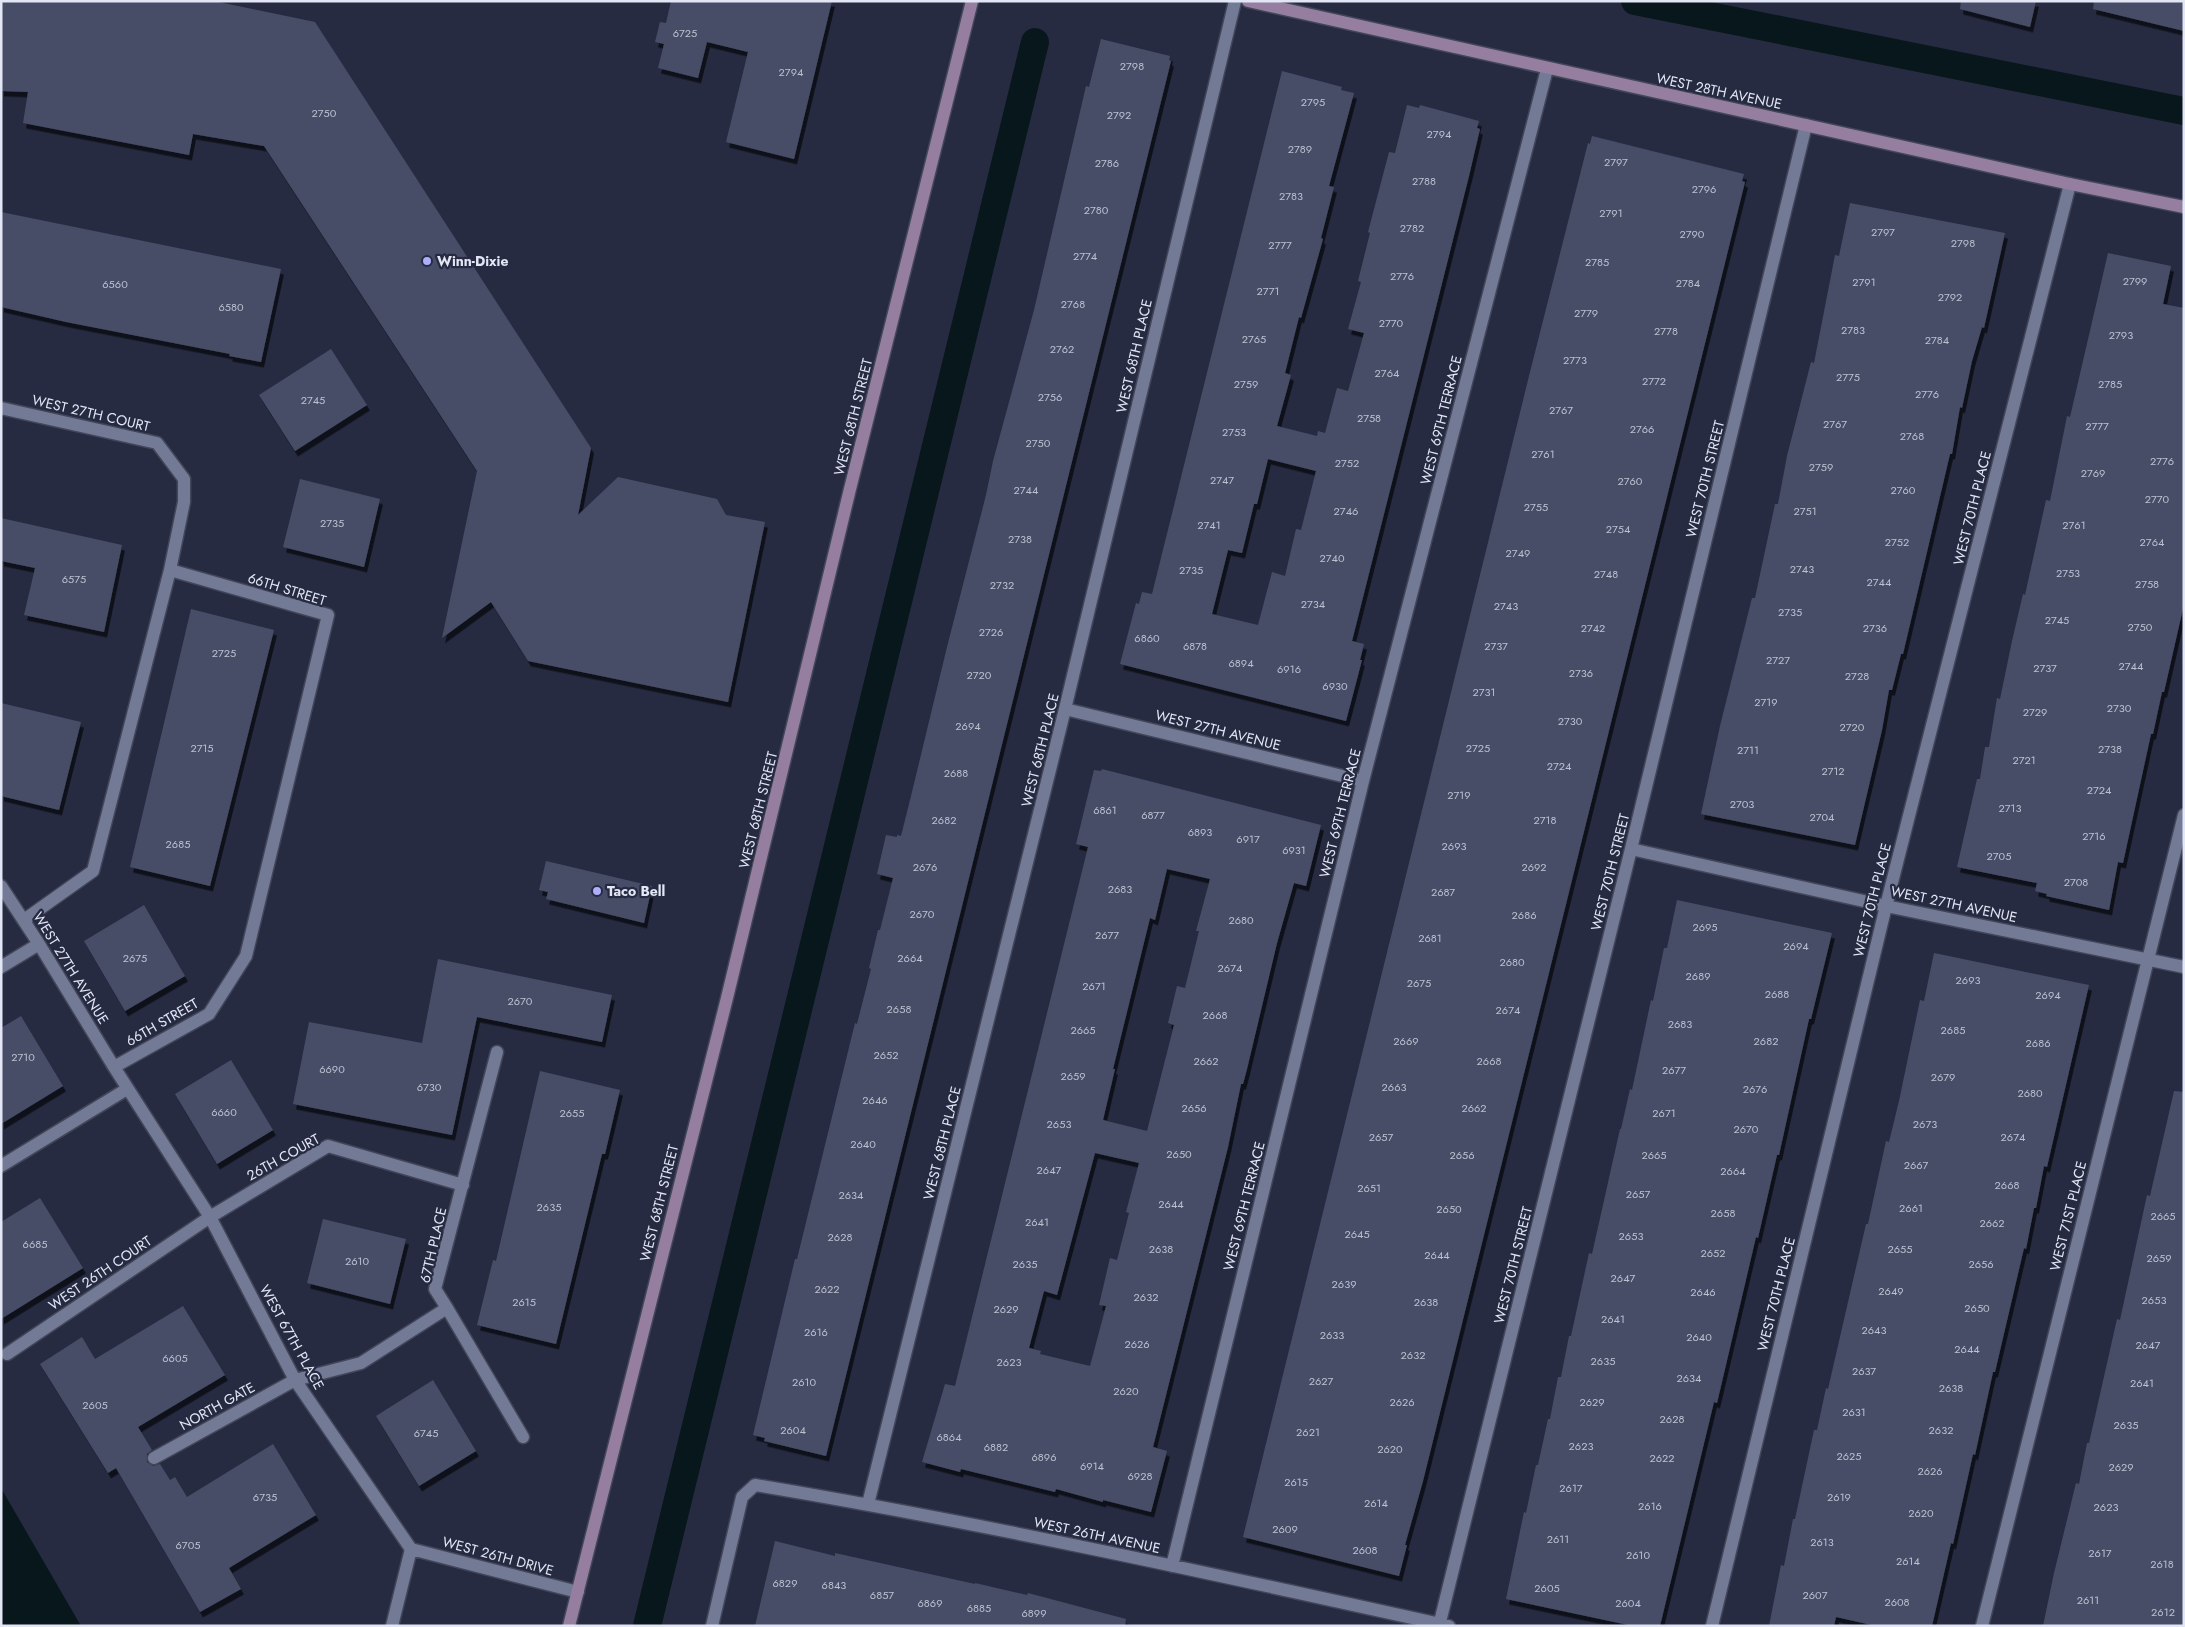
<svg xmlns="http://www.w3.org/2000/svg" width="2185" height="1627" font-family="Jost,sans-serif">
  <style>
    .water { fill: #08171b }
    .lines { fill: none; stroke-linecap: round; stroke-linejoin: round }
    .canal { stroke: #08171b; stroke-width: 28 }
    .building { fill: #474d66; fill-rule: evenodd; filter: url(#shadow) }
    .street-casing { stroke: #424659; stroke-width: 15 }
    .secondary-casing { stroke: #424659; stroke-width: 15 }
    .street { stroke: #737a95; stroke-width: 12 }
    .secondary { stroke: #967ea0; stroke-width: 12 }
    .poi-dot { fill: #adaffb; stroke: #262b42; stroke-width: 2 }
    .labels { text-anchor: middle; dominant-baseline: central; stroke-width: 4.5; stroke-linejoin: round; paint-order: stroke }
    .number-label { font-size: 11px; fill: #bbc0d1 }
    .street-label { font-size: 14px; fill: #e2e6f5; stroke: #262b42 }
    .poi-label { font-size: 14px; font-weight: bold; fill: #e2e6f5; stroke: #262b42; text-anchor: start }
  </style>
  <defs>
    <filter id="shadow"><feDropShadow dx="3" dy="5.5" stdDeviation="0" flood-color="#0009"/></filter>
  </defs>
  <rect width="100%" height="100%" fill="#262b42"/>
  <path class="water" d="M1 1488 81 1626H1Z"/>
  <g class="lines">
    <path class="canal" d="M1635 1 2184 111
      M647 1626 1035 42"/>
  </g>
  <path class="building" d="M1 1H214L315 22 591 448 578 515 618 477 717 499 726 515 765 522 728 702 528 661 491 602 442 638 477 471 264 146 193 134 189 155 23 123 28 92 1 91Z
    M671 1H832L794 159 726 142 748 52 707 42 698 78 658 68 664 44 655 42 660 22 666 23Z
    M1961 1H2036L2030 27 1960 9Z
    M2094 1H2184V31L2093 9Z
    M1101 39 1170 56 1169 60 1171 61 826 1456 764 1441 765 1438 753 1435 795 1259H797L855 1023 857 1024 871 969 869 968 878 930H880L893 878 877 874 886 835 897 837V835L901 836 912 792 947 647 986 495 993 461 1034 310 1086 86 1089 87Z
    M1282 71 1342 87 1341 90 1354 93 1329 186 1334 187 1321 238 1323 239 1301 318 1299 317 1285 373 1291 375 1277 426 1317 436 1318 431 1325 433 1337 388 1348 391 1364 333 1348 329 1361 282 1358 281 1370 233 1368 232 1389 152 1395 153 1407 105 1419 108 1420 105 1479 121 1477 128 1480 129 1469 176 1352 641 1364 644 1360 660H1362L1346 721 1120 664 1136 603 1139 604 1142 592 1152 594ZM1268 459 1316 471 1301 530 1296 529 1285 576 1272 572 1258 625 1212 614 1228 550 1242 553 1254 504H1257Z
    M1592 136 1744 174 1742 181 1745 182 1423 1481 1405 1545H1407L1399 1576 1243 1537 1529 376 1588 143 1590 144Z
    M1850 203 2005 233 1984 328 1982 327 1972 361 1962 408 1960 407 1952 454H1950L1903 654H1901L1892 690H1889L1882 730 1855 845 1701 814 1720 726 1752 598H1755L1775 504H1778L1787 456 1811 362 1814 363 1835 255 1839 256Z
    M1 212 281 269 261 362 229 356 230 354 66 322 1 307Z
    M2108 253 2171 266 2163 304 2184 308V604L2164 692H2162L2153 734H2151L2123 863 2118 862 2109 910 2046 896 2047 894 2035 891 2037 883 1957 867 1977 779H1980L1985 747H1989L1997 698 2000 699 2012 641 2023 594 2025 595 2046 500 2050 501 2067 416 2070 417Z
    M331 349 367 405 295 451 259 395Z
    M300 479 380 499 364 567 283 547Z
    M1 518 122 545 104 632 24 615 35 568 1 561Z
    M191 609 274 630 210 886 130 867Z
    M1 703 81 722 59 810 1 796Z
    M1102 769 1321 825 1306 886 1294 883 1277 943 1247 1069 1243 1084H1241L1228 1147 1153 1447 1167 1451 1151 1512 1103 1500V1502L1056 1489 1055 1492 961 1469 960 1472 922 1462 945 1384 955 1386 1088 847 1076 844 1094 770 1101 771ZM1167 869 1210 879 1196 931H1199L1185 988 1177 986 1168 1023 1174 1025 1147 1131 1103 1120 1115 1069H1113L1150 918 1155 920ZM1095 1153 1139 1163 1126 1212 1129 1213 1117 1260 1110 1258 1099 1305 1106 1306 1090 1366 1040 1354 1041 1351 1029 1348 1044 1291 1057 1295Z
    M546 861 652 886 644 923 546 899 548 892 539 890Z
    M1677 900 1832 933 1811 1019H1809L1779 1155H1777L1758 1238 1756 1237 1717 1403 1714 1402 1660 1626H1633L1506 1599 1524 1512 1526 1513 1536 1465H1538L1548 1419H1550L1558 1377H1561L1569 1336H1571L1589 1253 1592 1254 1620 1129H1621L1630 1089 1632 1090 1651 1000 1653 1001 1664 948H1667Z
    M144 905 185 976 125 1011 84 941Z
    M1934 953 2089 985 2047 1167 2044 1166 2036 1208H2034L2026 1249 2024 1248 1995 1372H1993L1975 1455 1973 1454 1953 1544 1951 1543 1932 1626H1876L1836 1617 1834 1626H1769L1781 1565 1784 1566 1793 1519H1795L1814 1430H1817L1826 1388 1828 1389 1866 1224H1868L1886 1141 1889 1142 1899 1101 1920 1000 1924 1001Z
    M438 959 612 995 602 1042 477 1017 452 1135 293 1104 309 1022 422 1043Z
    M21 1016 63 1086 1 1124V1028Z
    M231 1060 273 1130 217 1164 175 1094Z
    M540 1071 620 1090 605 1154H602L556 1344 477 1325 493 1260 496 1261Z
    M2174 1091 2184 1092V1626H2043L2054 1573 2076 1483 2079 1484 2087 1443H2089L2117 1319 2120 1320 2147 1195 2150 1196Z
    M40 1198 83 1268 1 1319V1222Z
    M323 1219 406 1239 390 1304 307 1283Z
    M183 1306 225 1375 138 1427 152 1450 147 1454V1462L153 1466 160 1464 170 1480 175 1477 187 1497 273 1444 316 1515 229 1568 241 1589 200 1612 116 1468 108 1473 40 1364 82 1337 95 1359Z
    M433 1380 476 1451 419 1486 376 1416Z
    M775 1541 835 1556V1553L975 1584V1583L1027 1595 1028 1593 1126 1619 1125 1626H755Z"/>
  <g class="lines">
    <defs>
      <path id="street" d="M1 408 157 443 184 479V502L170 570 93 871 24 920
        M1065 709 1363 781
        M1631 849 1886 906 2184 967
        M1 886 39 944 114 1067 210 1217 295 1380 411 1549 392 1626
        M1 967 39 944
        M114 1067 209 1014 246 956 328 615 170 570
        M1 1166 127 1089
        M447 1308 523 1437
        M7 1354 210 1217 328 1146 463 1185
        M154 1458 295 1380 361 1363 447 1308 435 1289 497 1052
        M868 1504 1065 709 1235 1
        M411 1549 578 1592
        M1172 1566 1363 781 1547 69
        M712 1626 742 1497 755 1485C988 1524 1218 1575 1449 1626
        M1439 1626 1631 849 1806 125
        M1712 1626 1886 906 2070 184
        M1982 1626 2184 815"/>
      <path id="secondary" d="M1248 1 2070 184 2184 207
        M569 1626 727 998 850 489 972 1"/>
    </defs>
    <use href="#street" class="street-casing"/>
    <use href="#secondary" class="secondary-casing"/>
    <use href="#street" class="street"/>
    <use href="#secondary" class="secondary"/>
  </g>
  <g class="poi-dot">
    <circle cx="427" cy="261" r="5"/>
    <circle cx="597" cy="891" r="5"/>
  </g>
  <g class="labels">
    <g class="number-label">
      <text x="685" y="33">6725</text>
      <text x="1132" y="66">2798</text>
      <text x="791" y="72">2794</text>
      <text x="1313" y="102">2795</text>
      <text x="324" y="113">2750</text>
      <text x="1119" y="115">2792</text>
      <text x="1439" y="134">2794</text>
      <text x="1300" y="149">2789</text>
      <text x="1616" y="162">2797</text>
      <text x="1107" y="163">2786</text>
      <text x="1424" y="181">2788</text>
      <text x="1704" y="189">2796</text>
      <text x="1291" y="196">2783</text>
      <text x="1096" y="210">2780</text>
      <text x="1611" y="213">2791</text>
      <text x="1412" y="228">2782</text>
      <text x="1883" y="232">2797</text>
      <text x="1692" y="234">2790</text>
      <text x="1963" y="243">2798</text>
      <text x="1280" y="245">2777</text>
      <text x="1085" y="256">2774</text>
      <text x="1597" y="262">2785</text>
      <text x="1402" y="276">2776</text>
      <text x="2135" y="281">2799</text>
      <text x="1864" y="282">2791</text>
      <text x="1688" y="283">2784</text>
      <text x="115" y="284">6560</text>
      <text x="1268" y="291">2771</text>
      <text x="1950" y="297">2792</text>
      <text x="1073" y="304">2768</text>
      <text x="231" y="307">6580</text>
      <text x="1586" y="313">2779</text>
      <text x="1391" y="323">2770</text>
      <text x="1853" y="330">2783</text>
      <text x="1666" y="331">2778</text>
      <text x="2121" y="335">2793</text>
      <text x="1254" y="339">2765</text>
      <text x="1937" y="340">2784</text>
      <text x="1062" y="349">2762</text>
      <text x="1575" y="360">2773</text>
      <text x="1387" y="373">2764</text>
      <text x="1848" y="377">2775</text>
      <text x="1654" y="381">2772</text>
      <text x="1246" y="384">2759</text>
      <text x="2110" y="384">2785</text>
      <text x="1927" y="394">2776</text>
      <text x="1050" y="397">2756</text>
      <text x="313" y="400">2745</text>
      <text x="1561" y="410">2767</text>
      <text x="1369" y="418">2758</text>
      <text x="1835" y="424">2767</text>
      <text x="2097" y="426">2777</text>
      <text x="1642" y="429">2766</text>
      <text x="1234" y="432">2753</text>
      <text x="1912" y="436">2768</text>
      <text x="1038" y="443">2750</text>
      <text x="1543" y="454">2761</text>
      <text x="2162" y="461">2776</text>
      <text x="1347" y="463">2752</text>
      <text x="1821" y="467">2759</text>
      <text x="2093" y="473">2769</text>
      <text x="1222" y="480">2747</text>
      <text x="1630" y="481">2760</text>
      <text x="1026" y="490">2744</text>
      <text x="1903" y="490">2760</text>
      <text x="2157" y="499">2770</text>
      <text x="1536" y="507">2755</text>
      <text x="1346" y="511">2746</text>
      <text x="1805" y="511">2751</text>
      <text x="332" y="523">2735</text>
      <text x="1209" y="525">2741</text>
      <text x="2074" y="525">2761</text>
      <text x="1618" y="529">2754</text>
      <text x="1020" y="539">2738</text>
      <text x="1897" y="542">2752</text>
      <text x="2152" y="542">2764</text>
      <text x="1518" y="553">2749</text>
      <text x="1332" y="558">2740</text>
      <text x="1802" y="569">2743</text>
      <text x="1191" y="570">2735</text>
      <text x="2068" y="573">2753</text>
      <text x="1606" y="574">2748</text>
      <text x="74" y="579">6575</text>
      <text x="1879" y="582">2744</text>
      <text x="2147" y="584">2758</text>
      <text x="1002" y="585">2732</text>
      <text x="1313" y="604">2734</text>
      <text x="1506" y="606">2743</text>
      <text x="1790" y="612">2735</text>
      <text x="2057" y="620">2745</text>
      <text x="2140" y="627">2750</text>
      <text x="1593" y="628">2742</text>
      <text x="1875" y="628">2736</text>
      <text x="991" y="632">2726</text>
      <text x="1147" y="638">6860</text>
      <text x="1195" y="646">6878</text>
      <text x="1496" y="646">2737</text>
      <text x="224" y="653">2725</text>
      <text x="1778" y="660">2727</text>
      <text x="1241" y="663">6894</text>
      <text x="2131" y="666">2744</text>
      <text x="2045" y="668">2737</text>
      <text x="1289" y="669">6916</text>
      <text x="1581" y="673">2736</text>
      <text x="979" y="675">2720</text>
      <text x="1857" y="676">2728</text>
      <text x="1335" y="686">6930</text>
      <text x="1484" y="692">2731</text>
      <text x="1766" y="702">2719</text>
      <text x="2119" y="708">2730</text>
      <text x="2035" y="712">2729</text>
      <text x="1570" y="721">2730</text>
      <text x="968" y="726">2694</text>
      <text x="1852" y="727">2720</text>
      <text x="202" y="748">2715</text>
      <text x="1478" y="748">2725</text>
      <text x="2110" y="749">2738</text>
      <text x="1748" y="750">2711</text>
      <text x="2024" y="760">2721</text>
      <text x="1559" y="766">2724</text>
      <text x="1833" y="771">2712</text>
      <text x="956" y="773">2688</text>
      <text x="2099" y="790">2724</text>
      <text x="1459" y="795">2719</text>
      <text x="1742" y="804">2703</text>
      <text x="2010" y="808">2713</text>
      <text x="1105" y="810">6861</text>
      <text x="1153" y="815">6877</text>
      <text x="1822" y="817">2704</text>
      <text x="944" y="820">2682</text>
      <text x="1545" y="820">2718</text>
      <text x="1200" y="832">6893</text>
      <text x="2094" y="836">2716</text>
      <text x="1248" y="839">6917</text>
      <text x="178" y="844">2685</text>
      <text x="1454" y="846">2693</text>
      <text x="1294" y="850">6931</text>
      <text x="1999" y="856">2705</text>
      <text x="925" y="867">2676</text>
      <text x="1534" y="867">2692</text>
      <text x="2076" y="882">2708</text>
      <text x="1120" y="889">2683</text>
      <text x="1443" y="892">2687</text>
      <text x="922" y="914">2670</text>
      <text x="1524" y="915">2686</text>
      <text x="1241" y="920">2680</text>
      <text x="1705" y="927">2695</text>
      <text x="1107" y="935">2677</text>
      <text x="1430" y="938">2681</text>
      <text x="1796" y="946">2694</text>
      <text x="135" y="958">2675</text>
      <text x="910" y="958">2664</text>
      <text x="1512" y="962">2680</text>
      <text x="1230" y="968">2674</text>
      <text x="1698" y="976">2689</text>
      <text x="1968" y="980">2693</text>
      <text x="1419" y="983">2675</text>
      <text x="1094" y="986">2671</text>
      <text x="1777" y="994">2688</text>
      <text x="2048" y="995">2694</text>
      <text x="520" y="1001">2670</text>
      <text x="899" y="1009">2658</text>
      <text x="1508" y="1010">2674</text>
      <text x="1215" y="1015">2668</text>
      <text x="1680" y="1024">2683</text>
      <text x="1083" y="1030">2665</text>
      <text x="1953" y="1030">2685</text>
      <text x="1406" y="1041">2669</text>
      <text x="1766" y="1041">2682</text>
      <text x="2038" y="1043">2686</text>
      <text x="886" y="1055">2652</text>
      <text x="23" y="1057">2710</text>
      <text x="1206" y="1061">2662</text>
      <text x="1489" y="1061">2668</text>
      <text x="332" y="1069">6690</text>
      <text x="1674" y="1070">2677</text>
      <text x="1073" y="1076">2659</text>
      <text x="1943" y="1077">2679</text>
      <text x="429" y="1087">6730</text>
      <text x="1394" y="1087">2663</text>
      <text x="1755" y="1089">2676</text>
      <text x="2030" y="1093">2680</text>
      <text x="875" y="1100">2646</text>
      <text x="1194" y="1108">2656</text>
      <text x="1474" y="1108">2662</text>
      <text x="224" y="1112">6660</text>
      <text x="572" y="1113">2655</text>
      <text x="1664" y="1113">2671</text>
      <text x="1059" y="1124">2653</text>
      <text x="1925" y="1124">2673</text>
      <text x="1746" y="1129">2670</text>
      <text x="1381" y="1137">2657</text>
      <text x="2013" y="1137">2674</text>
      <text x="863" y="1144">2640</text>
      <text x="1179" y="1154">2650</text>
      <text x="1462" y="1155">2656</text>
      <text x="1654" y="1155">2665</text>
      <text x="1916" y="1165">2667</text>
      <text x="1049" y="1170">2647</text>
      <text x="1733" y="1171">2664</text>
      <text x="2007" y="1185">2668</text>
      <text x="1369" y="1188">2651</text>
      <text x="1638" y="1194">2657</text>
      <text x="851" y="1195">2634</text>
      <text x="1171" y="1204">2644</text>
      <text x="549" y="1207">2635</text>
      <text x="1911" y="1208">2661</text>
      <text x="1449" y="1209">2650</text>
      <text x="1723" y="1213">2658</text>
      <text x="2163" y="1216">2665</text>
      <text x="1037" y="1222">2641</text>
      <text x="1992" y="1223">2662</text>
      <text x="1357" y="1234">2645</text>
      <text x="1631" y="1236">2653</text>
      <text x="840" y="1237">2628</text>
      <text x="35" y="1244">6685</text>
      <text x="1161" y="1249">2638</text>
      <text x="1900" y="1249">2655</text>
      <text x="1713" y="1253">2652</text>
      <text x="1437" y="1255">2644</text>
      <text x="2159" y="1258">2659</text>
      <text x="357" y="1261">2610</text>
      <text x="1025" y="1264">2635</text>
      <text x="1981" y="1264">2656</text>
      <text x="1623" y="1278">2647</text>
      <text x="1344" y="1284">2639</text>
      <text x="827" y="1289">2622</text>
      <text x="1891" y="1291">2649</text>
      <text x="1703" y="1292">2646</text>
      <text x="1146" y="1297">2632</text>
      <text x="2154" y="1300">2653</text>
      <text x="524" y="1302">2615</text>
      <text x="1426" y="1302">2638</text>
      <text x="1977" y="1308">2650</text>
      <text x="1006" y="1309">2629</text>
      <text x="1613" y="1319">2641</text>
      <text x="1874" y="1330">2643</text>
      <text x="816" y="1332">2616</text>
      <text x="1332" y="1335">2633</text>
      <text x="1699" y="1337">2640</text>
      <text x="1137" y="1344">2626</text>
      <text x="2148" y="1345">2647</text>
      <text x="1967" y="1349">2644</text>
      <text x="1413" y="1355">2632</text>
      <text x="175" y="1358">6605</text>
      <text x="1603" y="1361">2635</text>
      <text x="1009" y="1362">2623</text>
      <text x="1864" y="1371">2637</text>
      <text x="1689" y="1378">2634</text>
      <text x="1321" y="1381">2627</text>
      <text x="804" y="1382">2610</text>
      <text x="2142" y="1383">2641</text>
      <text x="1951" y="1388">2638</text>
      <text x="1126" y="1391">2620</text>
      <text x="1402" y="1402">2626</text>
      <text x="1592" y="1402">2629</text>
      <text x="95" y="1405">2605</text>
      <text x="1854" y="1412">2631</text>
      <text x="1672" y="1419">2628</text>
      <text x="2126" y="1425">2635</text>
      <text x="793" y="1430">2604</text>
      <text x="1941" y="1430">2632</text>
      <text x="1308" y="1432">2621</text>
      <text x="426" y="1433">6745</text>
      <text x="949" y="1437">6864</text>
      <text x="1581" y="1446">2623</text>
      <text x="996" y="1447">6882</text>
      <text x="1390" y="1449">2620</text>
      <text x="1849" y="1456">2625</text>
      <text x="1044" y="1457">6896</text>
      <text x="1662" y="1458">2622</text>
      <text x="1092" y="1466">6914</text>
      <text x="2121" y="1467">2629</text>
      <text x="1930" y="1471">2626</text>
      <text x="1140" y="1476">6928</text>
      <text x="1296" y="1482">2615</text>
      <text x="1571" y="1488">2617</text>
      <text x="265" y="1497">6735</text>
      <text x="1839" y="1497">2619</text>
      <text x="1376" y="1503">2614</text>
      <text x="1650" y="1506">2616</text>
      <text x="2106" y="1507">2623</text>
      <text x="1921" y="1513">2620</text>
      <text x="1285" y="1529">2609</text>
      <text x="1558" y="1539">2611</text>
      <text x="1822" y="1542">2613</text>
      <text x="188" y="1545">6705</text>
      <text x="1365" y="1550">2608</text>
      <text x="2100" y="1553">2617</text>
      <text x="1638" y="1555">2610</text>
      <text x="1908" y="1561">2614</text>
      <text x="2162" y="1564">2618</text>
      <text x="785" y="1583">6829</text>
      <text x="834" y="1585">6843</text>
      <text x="1547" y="1588">2605</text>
      <text x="882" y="1595">6857</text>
      <text x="1815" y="1595">2607</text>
      <text x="2088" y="1600">2611</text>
      <text x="1897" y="1602">2608</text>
      <text x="930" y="1603">6869</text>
      <text x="1628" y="1603">2604</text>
      <text x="979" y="1608">6885</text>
      <text x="2163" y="1612">2612</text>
      <text x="1034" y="1613">6899</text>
    </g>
    <g class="street-label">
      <text transform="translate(1719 91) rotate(12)">WEST 28TH AVENUE</text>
      <text transform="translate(1134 356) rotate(-77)">WEST 68TH PLACE</text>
      <text transform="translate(91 413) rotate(13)">WEST 27TH COURT</text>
      <text transform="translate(853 417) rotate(-76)">WEST 68TH STREET</text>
      <text transform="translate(1441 420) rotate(-76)">WEST 69TH TERRACE</text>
      <text transform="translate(1705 479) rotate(-76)">WEST 70TH STREET</text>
      <text transform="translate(1972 508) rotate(-76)">WEST 70TH PLACE</text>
      <text transform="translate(287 589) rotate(17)">66TH STREET</text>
      <text transform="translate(1218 730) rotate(14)">WEST 27TH AVENUE</text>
      <text transform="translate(1040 750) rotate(-76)">WEST 68TH PLACE</text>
      <text transform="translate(758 810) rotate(-76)">WEST 68TH STREET</text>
      <text transform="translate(1340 813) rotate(-76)">WEST 69TH TERRACE</text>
      <text transform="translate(1610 872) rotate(-76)">WEST 70TH STREET</text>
      <text transform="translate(1872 900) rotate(-76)">WEST 70TH PLACE</text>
      <text transform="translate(1954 904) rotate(12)">WEST 27TH AVENUE</text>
      <text transform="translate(71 968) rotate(58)">WEST 27TH AVENUE</text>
      <text transform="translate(162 1022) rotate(-30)">66TH STREET</text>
      <text transform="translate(942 1143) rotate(-76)">WEST 68TH PLACE</text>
      <text transform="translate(283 1157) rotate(-29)">26TH COURT</text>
      <text transform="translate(659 1203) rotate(-76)">WEST 68TH STREET</text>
      <text transform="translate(1244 1206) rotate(-76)">WEST 69TH TERRACE</text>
      <text transform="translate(2068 1216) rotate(-76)">WEST 71ST PLACE</text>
      <text transform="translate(433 1245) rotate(-77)">67TH PLACE</text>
      <text transform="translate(1513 1265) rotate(-76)">WEST 70TH STREET</text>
      <text transform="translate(100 1273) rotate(-34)">WEST 26TH COURT</text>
      <text transform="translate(1776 1294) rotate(-76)">WEST 70TH PLACE</text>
      <text transform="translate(292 1337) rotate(61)">WEST 67TH PLACE</text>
      <text transform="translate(217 1406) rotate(-29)">NORTH GATE</text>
      <text transform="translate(1097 1535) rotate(12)">WEST 26TH AVENUE</text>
      <text transform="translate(498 1556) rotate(15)">WEST 26TH DRIVE</text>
    </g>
    <g class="poi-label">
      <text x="437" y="261">Winn-Dixie</text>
      <text x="607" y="891">Taco Bell</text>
    </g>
  </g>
  <rect width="2185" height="1627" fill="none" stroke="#e2e6f5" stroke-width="5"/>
</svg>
